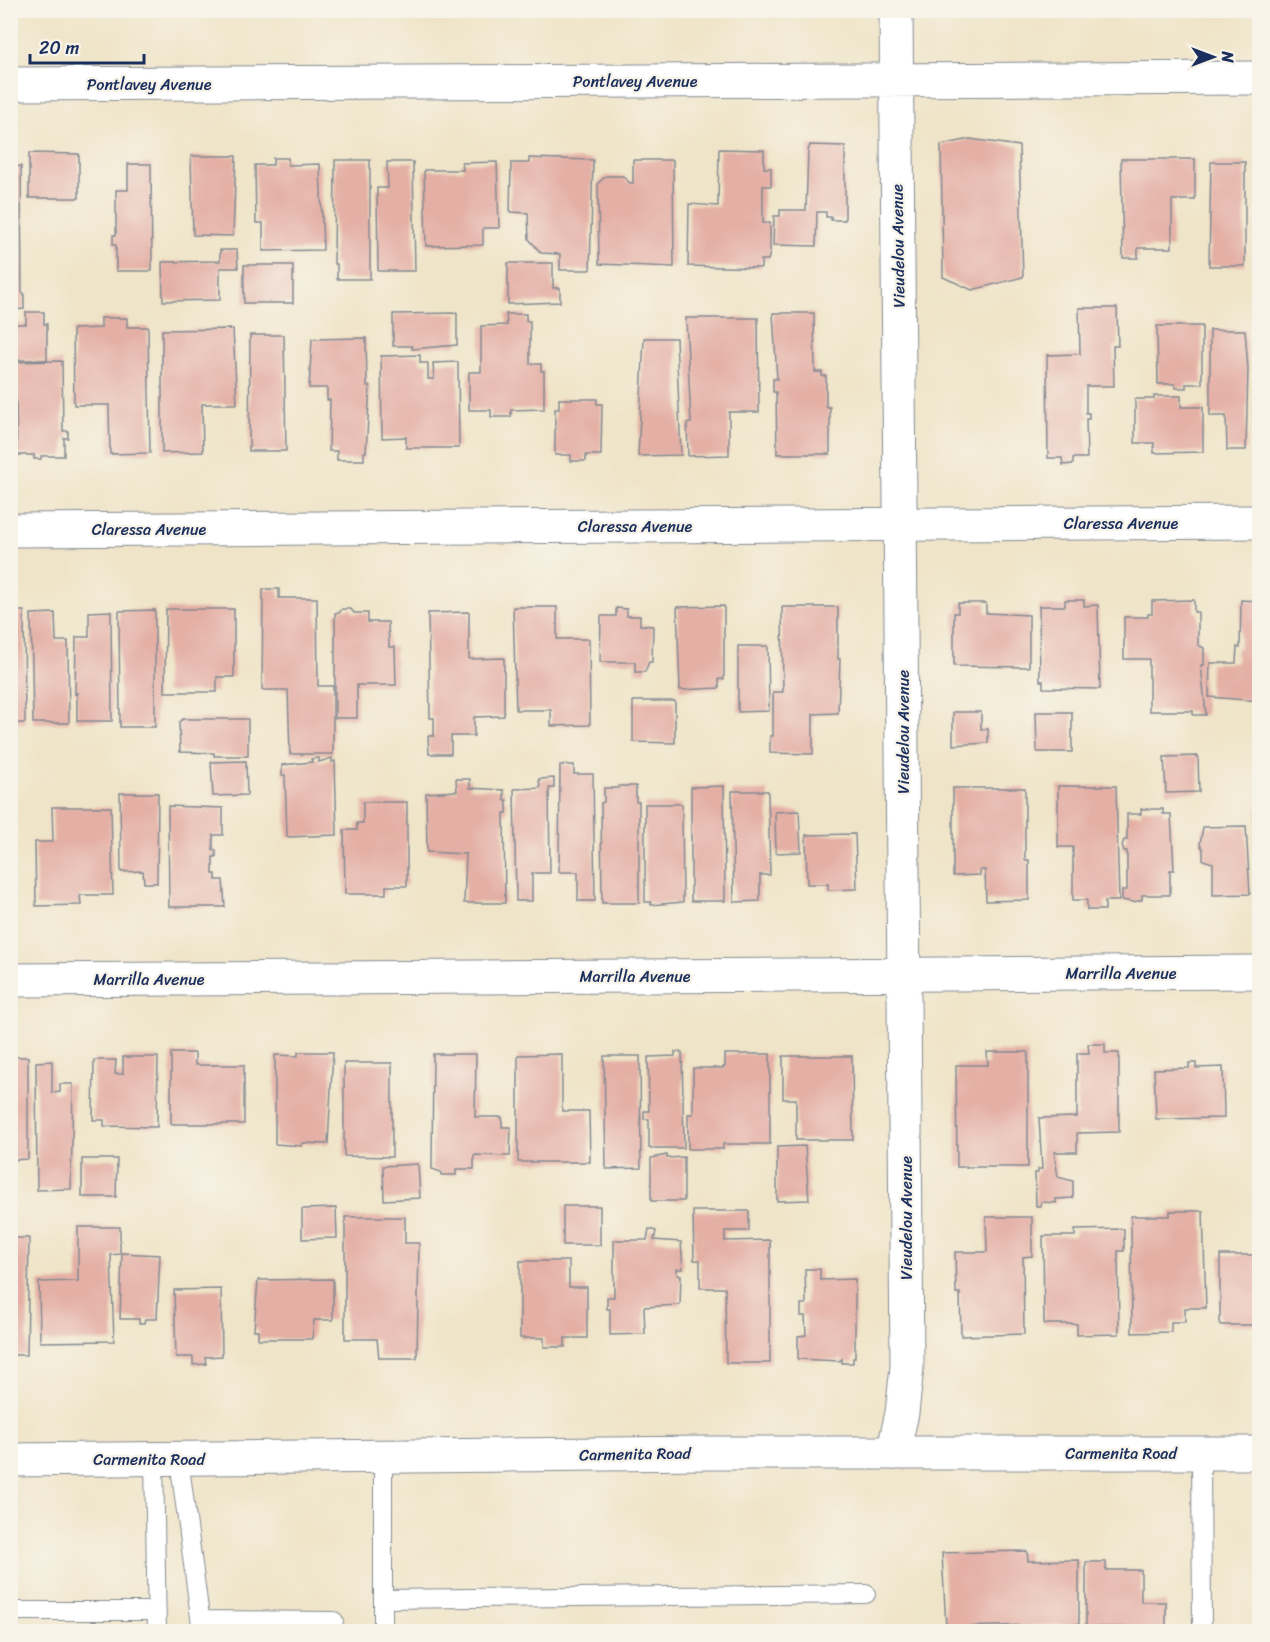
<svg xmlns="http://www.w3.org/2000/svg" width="1270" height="1642" font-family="Sriracha,sans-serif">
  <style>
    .building { fill: #e4afa5 }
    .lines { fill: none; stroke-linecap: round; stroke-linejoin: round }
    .service-casing { stroke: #858a92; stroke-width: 20 }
    .minor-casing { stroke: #858a92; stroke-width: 35 }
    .primary-casing { stroke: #858a92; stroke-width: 35 }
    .service { stroke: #fff; stroke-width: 18 }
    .minor { stroke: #fff; stroke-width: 33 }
    .primary { stroke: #fff; stroke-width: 33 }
    .labels { text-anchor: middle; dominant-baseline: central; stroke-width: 4.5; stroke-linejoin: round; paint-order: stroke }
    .street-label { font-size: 16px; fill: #1b2f5e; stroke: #f7f3e8 }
  </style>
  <rect width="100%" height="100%" fill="#f7f3e8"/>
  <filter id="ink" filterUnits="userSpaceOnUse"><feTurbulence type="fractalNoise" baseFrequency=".0167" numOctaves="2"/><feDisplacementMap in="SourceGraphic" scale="12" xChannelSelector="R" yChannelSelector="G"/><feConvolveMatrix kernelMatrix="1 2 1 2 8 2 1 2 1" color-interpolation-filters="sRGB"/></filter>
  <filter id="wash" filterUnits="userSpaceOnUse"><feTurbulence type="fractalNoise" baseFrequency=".008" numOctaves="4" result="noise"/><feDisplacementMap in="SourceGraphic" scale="24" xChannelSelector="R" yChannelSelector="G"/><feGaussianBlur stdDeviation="1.35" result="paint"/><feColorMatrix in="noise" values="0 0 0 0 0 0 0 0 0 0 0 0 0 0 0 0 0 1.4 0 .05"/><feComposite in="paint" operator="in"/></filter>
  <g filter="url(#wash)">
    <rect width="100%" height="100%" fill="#efe4c7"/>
    <g id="blocks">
      <path class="building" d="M766 10H796V17H766Z
        M970 139 1019 146 1023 277 972 290 943 277 941 145Z
        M810 145 845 146V220H831V217H826V212H817L816 246 773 245 774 216H780V210H806L808 151Z
        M719 149 764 150V168H771V186H763V223H770V253L768 260H761V268L688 266 689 204 718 206Z
        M29 153 79 154V198H29Z
        M191 156H236L233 236 193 235Z
        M273 158H288V165L320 164 323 250 263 251V223H256L255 165H273Z
        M529 158 593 160 590 270H560V254L541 253 529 239 528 213 510 212 511 163H529Z
        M1121 159H1195V200H1172V248H1138V258H1123Z
        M335 160H370V279H337V264H334Z
        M633 160H673L674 267 599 264 598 183 606 176H623L630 183H633Z
        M387 162H413L415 271H378L377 188H388Z
        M497 162 499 228H483V245L426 246 424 170H463L462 163Z
        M1211 162H1245V266H1209Z
        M128 164H151L152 271H116V245H113V235H116V190H128Z
        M21 166 22 293H24V309L13 310V295H10V167Z
        M220 250H237L238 268H220V300L163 301 162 262 220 261Z
        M508 263H553V288H560V302L508 304Z
        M244 265H293V303H244Z
        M1079 308H1117L1118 346H1113L1114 386H1086V413H1089V419H1086L1087 458H1073V464L1063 465 1062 458H1048L1047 355 1080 354Z
        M26 312H44V324H47V360H10V324H26Z
        M457 313V345L412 349V346H393V314Z
        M773 313H814L815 372H822V376H826V407H830V454H777L776 392H773V379H777Z
        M506 314H526V321H530V364H541V371H544V409L511 410V417H491V410H469V372H481V326L507 325Z
        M101 318H127V327H148L150 453 110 454 109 405H74L73 329 101 328Z
        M686 318H758L759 412H729V455L688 456 687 423H691Z
        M1157 326H1202V384H1186V388H1176L1175 384H1158Z
        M233 329 237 404H202L203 452 162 453V330Z
        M1210 330H1245L1248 369 1246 450H1227L1226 416H1210Z
        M250 335H284L286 451H249Z
        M366 338 367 386H370L366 452H364V460H337V451H329L330 400H327V388H309L312 339Z
        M644 338H676L681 455 638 456Z
        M420 355V363H428V379H434L433 363 458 362 459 448H406V437L382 438 381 356Z
        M62 361 63 431H68V438H64V456H41V459H34V455H17L16 399H10V362Z
        M1154 396H1181V407H1203V452L1154 453V443H1135V399H1154Z
        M559 399H597V404H602L601 455H586V461H571V455H555V409H559Z
        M263 589H279V598H317L318 686H333V754H290L288 690H262Z
        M1065 600H1084V606L1098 605 1100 689 1043 688V681H1040L1039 606H1065Z
        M1194 600V612H1198V645L1204 648V665H1201L1206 715H1193V711H1149V659H1124V617H1148V614H1152V601Z
        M1241 600 1260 601V701L1209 697 1210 663H1236L1237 647 1240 648Z
        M958 603H986V613L1029 615V667L954 666V613H958Z
        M724 606V679H719V688L680 690 677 607Z
        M513 607H557V639H589L590 725 551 726V710H516Z
        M782 607H838V659H840L838 713 813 714V754L770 753V736H773V692H783Z
        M616 608 627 609V616H640V625L653 626 652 662H649L645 672H635V662H600L601 616H616Z
        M166 609H234V677H217V692H165Z
        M342 609H351L354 613H368V622H388L389 647H395L396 685H357V718H335V613H339Z
        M155 610V727H120L119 611Z
        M10 611H24L25 723H10Z
        M111 611 112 721H77V693L75 694 76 637H89V612Z
        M469 612V659L504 658V716L474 717V736H451V754H429L428 736H434V718H430L428 613Z
        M55 613 56 641H68L69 723H33L31 614Z
        M738 646H768L769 711 738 712Z
        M633 701H675V743L633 742Z
        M953 712H981V729H988V743L953 745Z
        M1036 712H1072V752H1037Z
        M183 719H248V756H214V753L180 752 179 722Z
        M1198 756 1199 792 1166 793 1164 757Z
        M319 758V762L332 758V762L335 761 337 835 287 837 285 775H282V765L312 762 311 759Z
        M246 761 247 795 213 796 211 762Z
        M560 765H574V774H593L595 901H578V872H559Z
        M554 778V788H549L550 873H532V901H516L514 789 540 788 539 779Z
        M456 779H470V788L504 790V800H507V813H504L505 903H464L466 854 427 852 426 793 457 791Z
        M619 786H636V802H639V903H602L601 803 604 802V788H619Z
        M724 786 725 901H691V787Z
        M1058 786H1116L1119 901H1105V910H1087V900H1073V847H1058Z
        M953 788H1025V860H1029V900L986 901 985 870H980V875L953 876Z
        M732 791H768L770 875H760V901L734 902Z
        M120 793H158L157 883H144L143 871 121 872Z
        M363 802H407V886H386V894H345L344 830H357V823H363Z
        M645 804H682L683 902 651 905V902H645Z
        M168 806 223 808V835H213V850H216V857H213V874H216V880H223L225 907H169Z
        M52 807H111L113 895H80L81 905 36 906 35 842H53Z
        M1141 809H1163V814H1171L1174 870H1170V895H1142V900L1133 902 1122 900V890H1127V851H1124L1122 846 1124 840H1127V814H1141Z
        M1257 809H1260V868H1257Z
        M799 811 801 852 776 853 775 812Z
        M1246 826 1250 894 1213 895V863L1203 860V849L1200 844 1203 827Z
        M855 834 857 889 828 890V884H807L806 835Z
        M1088 1044H1105V1053H1119V1132L1077 1133V1152H1054L1058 1177 1073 1181V1198L1056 1199V1203L1041 1202V1206H1036L1035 1173H1038V1169H1042L1039 1118 1077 1117V1053H1089Z
        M298 1052H333L328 1144 302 1143V1146L275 1144V1055L298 1056Z
        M675 1052H682L684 1148H649V1119H644V1111H649L648 1057 675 1056Z
        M987 1052H1028V1167H957L956 1065H988Z
        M171 1053H195V1065H244V1124H171Z
        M433 1054H476L475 1117H502V1127H511L510 1156 474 1155V1169H456V1175H441V1172L432 1169Z
        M562 1054V1111H589L590 1162H518V1055Z
        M725 1054H770V1144H723V1149H688V1114H693V1068H722L725 1066Z
        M604 1056H640L641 1168 606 1169Z
        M783 1056H852L853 1140H796V1099H783Z
        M10 1057H28V1159L10 1160Z
        M123 1057H158L157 1127 104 1126V1120H93L94 1060H116L115 1074H123Z
        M52 1061V1093L60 1092V1084H73L71 1189 37 1190 36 1062Z
        M344 1063H392V1157L344 1156Z
        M1189 1063H1196V1068L1223 1067 1224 1118 1156 1119 1154 1069 1189 1068Z
        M805 1146 809 1200 777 1201V1147Z
        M667 1155V1158L684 1157V1201H651V1158Z
        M82 1159H117L116 1197H82Z
        M418 1164 420 1198 384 1200 383 1166Z
        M563 1206H600V1245H563Z
        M336 1208 337 1238 302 1239V1209Z
        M693 1211H749V1231H725V1241L770 1240V1363H726L725 1288H700V1260H694Z
        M1170 1211H1203L1206 1308H1185V1322H1171V1332L1132 1333 1131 1216H1170Z
        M345 1217H405V1243H419L417 1358H379L377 1339H345Z
        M986 1217H1032V1256L1023 1257 1024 1334 961 1336 960 1293H956L955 1252H987Z
        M78 1227H120V1254L111 1255 114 1341 40 1342 39 1282 78 1281Z
        M649 1229 656 1231 654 1240 681 1242 683 1269H677V1275H681L680 1305 644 1307 645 1334 610 1335V1309H607V1297H614V1240H647Z
        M1124 1229V1251H1118L1119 1334 1077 1335V1324H1044L1043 1236H1075V1230Z
        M10 1238H29L27 1355H10Z
        M122 1253 160 1255 157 1319H145L144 1323H139V1319H120Z
        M1220 1255H1260V1325H1220Z
        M520 1261H569V1287H587V1338H565V1347H544V1338H520Z
        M805 1269H820V1280L855 1279V1358H853V1363H842V1359L839 1361 798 1359V1336L806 1335 805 1316H801V1304H806Z
        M333 1279V1320H314L312 1339H258V1330H254L258 1280Z
        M221 1289 222 1356 205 1357 206 1364 193 1365V1357H176L174 1290Z
        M1027 1551 1028 1561 1079 1560V1624L959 1627 960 1629 946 1627 942 1553Z
        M1086 1562H1106V1570H1141V1602H1166V1632H1125V1627H1086Z"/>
    </g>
  </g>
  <g filter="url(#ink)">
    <use href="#blocks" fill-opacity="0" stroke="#858a92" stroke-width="1.5"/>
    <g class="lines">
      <defs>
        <path id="service" d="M1201 1454 1202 1632
          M383 1458V1599
          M154 1459 157 1632
          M179 1459 202 1632
          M10 1611H157
          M202 1620 334 1621
          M383 1632V1599L866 1594"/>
        <path id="minor" d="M10 84 1260 78
          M10 530 1260 522
          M10 980 1260 972
          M893 1453 902 1413 907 1367 896 10"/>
        <path id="primary" d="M10 1460 707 1453H1260"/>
      </defs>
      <use href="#service" class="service-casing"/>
      <use href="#minor" class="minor-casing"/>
      <use href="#primary" class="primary-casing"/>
      <use href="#service" class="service"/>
      <use href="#minor" class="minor"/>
      <use href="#primary" class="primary"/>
    </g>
  </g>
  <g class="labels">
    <g class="street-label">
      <text x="635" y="81">Pontlavey Avenue</text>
      <text x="149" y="84">Pontlavey Avenue</text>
      <text transform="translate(898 246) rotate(-91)">Vieudelou Avenue</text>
      <text x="1121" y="523">Claressa Avenue</text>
      <text x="635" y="526">Claressa Avenue</text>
      <text x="149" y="529">Claressa Avenue</text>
      <text transform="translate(903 732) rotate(-90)">Vieudelou Avenue</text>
      <text x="1121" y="973">Marrilla Avenue</text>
      <text x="635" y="976">Marrilla Avenue</text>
      <text x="149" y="979">Marrilla Avenue</text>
      <text transform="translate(906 1218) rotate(-90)">Vieudelou Avenue</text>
      <text x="1121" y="1453">Carmenita Road</text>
      <text transform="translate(635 1454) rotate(-1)">Carmenita Road</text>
      <text x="149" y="1459">Carmenita Road</text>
    </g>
  </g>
  <rect width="1270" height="1642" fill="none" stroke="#f7f3e8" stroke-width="36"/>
  <g transform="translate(1213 57) rotate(90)" stroke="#f7f3e8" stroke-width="4.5" paint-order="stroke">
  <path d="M0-4.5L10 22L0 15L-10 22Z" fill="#1b2f5e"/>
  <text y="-9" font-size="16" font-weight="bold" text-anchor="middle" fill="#1b2f5e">N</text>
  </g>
  <path d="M30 54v9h114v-9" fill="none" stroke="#1b2f5e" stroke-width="3"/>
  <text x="39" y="54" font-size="18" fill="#1b2f5e" stroke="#f7f3e8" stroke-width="4.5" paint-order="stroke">20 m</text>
</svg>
